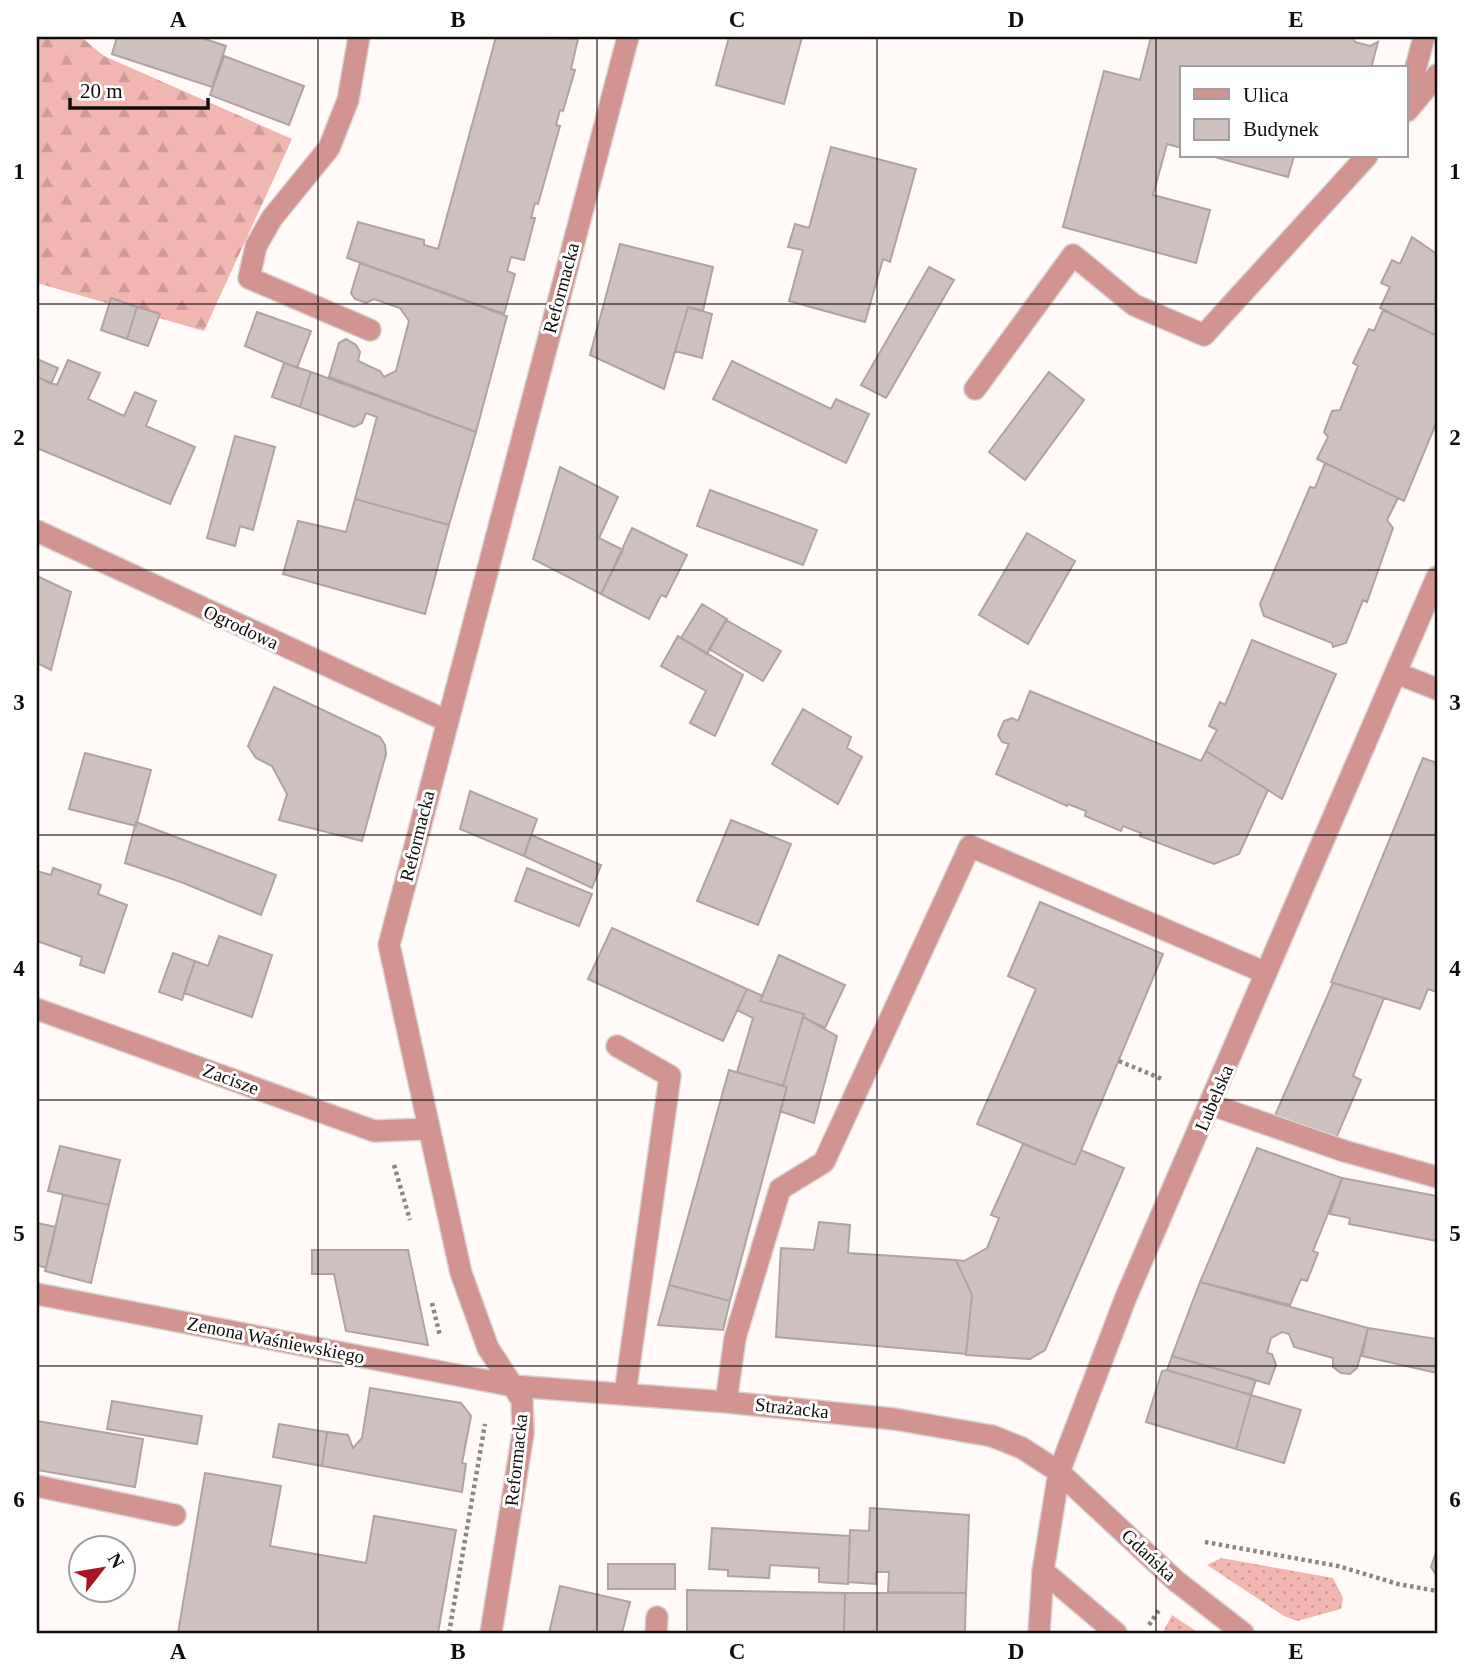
<svg xmlns="http://www.w3.org/2000/svg" width="1474" height="1670" font-family="Georgia,serif">
  <style>
    .grass { fill: url(#grass-dots) }
    .forest { fill: url(#forest-firs) }
    .building { fill: #cec0bf; stroke: #afa2a1; stroke-width: 2 }
    .lines { fill: none; stroke-linecap: round; stroke-linejoin: round }
    .minor-casing { stroke: #d9d3d2; stroke-width: 24 }
    .path { stroke: #8b8685; stroke-width: 4.5; stroke-dasharray: 3.5 3.5; stroke-linecap: butt }
    .minor { stroke: #d19490; stroke-width: 21 }
    .grid { fill: none; stroke: #110c0c; stroke-width: 2; stroke-opacity: 0.55 }
    .labels { text-anchor: middle; dominant-baseline: central; stroke-width: 6; stroke-linejoin: round; paint-order: stroke }
    .street-label { font-size: 19px; fill: #110c0c; stroke: #fff }
    .neatline { fill: none; stroke: #110c0c; stroke-width: 2.5 }
    .grid-label { font-size: 23px; text-anchor: middle; font-weight: bold; fill: #110c0c }
  </style>
  <defs>
    <pattern id="grass-dots" width="8" height="8" patternUnits="userSpaceOnUse" patternTransform="scale(1.75)"><rect width="8" height="8" fill="#f2b6b1"/><path d="M2 2h.1M6 6h.1" fill="none" stroke="#ce9b97" stroke-width="1.8" stroke-linecap="round"/></pattern>
    <pattern id="forest-firs" width="22" height="20" patternUnits="userSpaceOnUse" patternTransform="scale(1.75)"><rect width="22" height="20" fill="#f2b6b1"/><path d="M5 1l3.5 6h-7zM16 11l3.5 6h-7z" fill="#ce9b97"/></pattern>
  </defs>
  <rect width="100%" height="100%" fill="#fff9f8"/>
  <path class="grass" d="M1221 1558 1333 1578 1343 1598 1341 1609 1297 1621 1284 1616 1207 1565Z
    M1172 1615 1199 1633H1168L1164 1630Z"/>
  <path class="forest" d="M37 37H81L104 56 292 139 204 331 37 283Z"/>
  <path class="building" d="M117 37H199L226 46 212 87 112 54Z
    M496 37 578 39 571 69 575 70 563 111 560 110 556 125 560 126 538 204 535 203 531 218H535L524 260 511 257 507 271 515 274 504 314 347 258 358 222 424 240V245L438 249Z
    M729 37H802L784 104 716 85Z
    M1151 37H1353L1355 42 1370 46 1378 42 1371 68H1182V148L1167 144 1153 195 1210 210 1196 263 1063 227 1104 71 1140 80Z
    M224 56 304 86 289 125 210 95Z
    M831 147 916 169 890 262 883 259 865 322 789 301 803 250 788 247 795 224 809 228Z
    M1211 156H1294L1288 177Z
    M1412 237 1437 254V336L1380 308 1390 287 1381 283 1392 260 1400 264Z
    M620 244 713 267 703 311 688 307 664 389 590 355Z
    M360 263 507 316 476 432 329 377 339 343 346 339 356 345 360 352 358 361 380 371 384 377 396 371 409 321 400 308 374 299 366 303 355 299 351 293Z
    M929 267 954 280 886 398 861 385Z
    M111 298 137 307 127 339 101 330Z
    M137 307 160 314 148 346 127 339Z
    M688 307 712 314 702 358 675 351Z
    M1383 310 1437 336V421L1404 501 1317 459 1328 437 1324 432 1332 411 1340 410 1358 366 1353 363 1369 329 1374 331Z
    M257 312 311 331 297 368 245 346Z
    M37 359 58 368 51 384 37 377Z
    M68 360 100 373 88 399 124 416 135 392 156 401 146 426 195 447 170 504 37 448V377L57 385Z
    M732 361 831 409 836 399 869 414 846 463 713 399Z
    M284 363 311 372 300 407 272 397Z
    M311 372 476 432 449 525 355 499 377 417 366 413 362 423 354 427 300 407Z
    M1049 372 1084 400 1025 480 989 452Z
    M235 436 275 447 253 530 240 526 235 546 207 538Z
    M1325 463 1398 498 1387 520 1393 528 1367 602 1363 600 1346 643 1333 647 1332 643 1264 616 1260 604 1310 487 1315 488Z
    M560 467 618 497 599 538 623 550 601 594 533 559Z
    M710 490 817 530 803 565 697 526Z
    M355 499 449 525 425 614 283 574 298 521 346 532Z
    M632 528 687 555 666 597 661 595 649 619 601 594Z
    M1027 533 1075 561 1028 644 979 615Z
    M37 576 71 592 51 670 37 663Z
    M702 604 727 619 707 654 681 638Z
    M726 620 781 651 763 681 709 649Z
    M678 636 743 675 715 736 690 723 706 691 661 666Z
    M1252 640 1336 674 1282 799 1206 751 1217 730 1209 726 1220 702 1225 705Z
    M274 687 380 737 385 745 386 754 362 841 279 820 287 794 272 766 256 758 248 746Z
    M1030 691 1201 761 1206 751 1268 790 1239 854 1214 864 1140 836 1141 833 1123 826 1121 831 1085 816 1086 811 1068 804 1067 806 996 774 1009 744 1002 742 998 735 1004 721 1012 718 1018 721Z
    M803 709 851 737 847 748 862 757 838 804 772 764Z
    M85 753 151 770 136 826 69 809Z
    M1423 758 1437 763V992L1428 989 1420 1009 1331 982Z
    M470 791 537 819 524 856 460 829Z
    M731 820 791 844 758 925 697 901Z
    M136 822 276 875 261 915 181 882 125 863Z
    M531 835 601 865 592 888 524 856Z
    M53 868 101 885 98 894 127 905 104 973 80 965 82 957 37 941V871L51 875Z
    M527 868 592 894 579 926 515 901Z
    M1040 902 1163 954 1075 1165 977 1124 1036 989 1008 976Z
    M612 928 747 989 723 1041 588 979Z
    M219 936 272 955 252 1017 184 993 195 961 208 966Z
    M173 953 195 961 182 1000 159 992Z
    M779 955 845 985 825 1028 803 1017 804 1014 760 1001Z
    M1333 983 1384 998 1353 1076 1361 1080 1334 1143 1273 1120Z
    M747 989 763 996 760 1001 804 1014 783 1086 737 1072 753 1018 737 1010Z
    M803 1017 837 1036 814 1123 780 1111 787 1087 783 1086Z
    M729 1070 787 1087 730 1301 669 1285Z
    M1023 1144 1075 1165 1081 1150 1124 1168 1045 1350 1030 1359 966 1355 972 1295 956 1260 964 1261 987 1248 999 1218 991 1215Z
    M60 1146 120 1160 109 1205 48 1191Z
    M1257 1148 1342 1178 1313 1251 1318 1253 1307 1281 1301 1279 1290 1305 1200 1282Z
    M1342 1178 1437 1196V1241L1349 1224 1350 1218 1330 1214Z
    M63 1195 109 1205 91 1283 45 1271Z
    M819 1222 850 1225 848 1253 956 1260 972 1295 966 1354 776 1337 781 1248 814 1250Z
    M37 1223 56 1227 46 1268 37 1265Z
    M312 1250H408L428 1345 346 1331 334 1274H312Z
    M1200 1282 1368 1328 1357 1368 1350 1374 1341 1373 1333 1367V1358L1294 1347 1289 1334 1282 1332 1271 1338 1267 1353 1272 1354 1276 1365 1269 1384 1172 1356Z
    M669 1285 730 1301 723 1330 658 1325Z
    M1368 1328 1437 1339V1373L1362 1356Z
    M1172 1356 1256 1380 1251 1395 1167 1370Z
    M1167 1370 1251 1395 1236 1449 1146 1422 1162 1371Z
    M370 1388 461 1403 471 1416 462 1463 466 1464 462 1492 322 1466 327 1432 348 1435 353 1448 362 1438Z
    M1251 1395 1301 1410 1284 1463 1236 1449Z
    M112 1401 202 1416 197 1444 107 1429Z
    M37 1421 143 1439 135 1487 37 1470Z
    M279 1424 327 1432 322 1466 273 1457Z
    M205 1473 281 1486 270 1546 366 1563 374 1516 456 1530 438 1633H178Z
    M870 1508 969 1515 966 1593 888 1592 889 1572H876V1584L848 1582 850 1530 869 1531Z
    M712 1528 850 1536 848 1584 819 1582V1568L770 1565 769 1578 728 1576V1570L709 1569Z
    M1437 1549V1576L1431 1567Z
    M608 1564H675V1589H608Z
    M560 1586 630 1602 622 1633H549Z
    M687 1590 845 1593 844 1633H687Z
    M845 1593H966L965 1633H844Z"/>
  <g class="lines">
    <defs>
      <path id="minor" d="M359 37 348 100 329 148 272 218 256 246 249 278 370 330
        M1406 104 1424 37
        M1407 111 1437 75
        M975 389 1073 255 1134 305 1204 335 1367 156
        M37 531 447 721
        M1396 673 1437 689
        M37 1009 374 1131 428 1129
        M617 1046 670 1076 625 1394
        M1212 1105 1344 1151 1437 1177
        M37 1294 514 1386 726 1402 894 1419 992 1436 1022 1448 1059 1472 1176 1581 1243 1633
        M726 1402 735 1338 780 1189 824 1162 970 846 1266 973
        M37 1486 175 1515
        M1043 1571 1116 1633
        M491 1633 523 1433 522 1400 488 1348 461 1273 389 945 628 37
        M656 1633 657 1617
        M1039 1633 1043 1571 1059 1472 1126 1297 1437 577"/>
    </defs>
    <use href="#minor" class="minor-casing"/>
    <path class="path" d="M1119 1061 1162 1079
      M394 1165 410 1220
      M432 1303 440 1336
      M1205 1542 1338 1566 1398 1584 1437 1591
      M1149 1625 1159 1610
      M449 1633 485 1424"/>
    <use href="#minor" class="minor"/>
  </g>
  <path class="grid" d="M318 37V1633M597 37V1633M877 37V1633M1156 37V1633M37 304H1437M37 570H1437M37 835H1437M37 1100H1437M37 1366H1437"/>
  <g class="labels">
    <g class="street-label">
      <text transform="translate(561 288) rotate(-75)">Reformacka</text>
      <text transform="translate(241 627) rotate(25)">Ogrodowa</text>
      <text transform="translate(417 836) rotate(-76)">Reformacka</text>
      <text transform="translate(231 1079) rotate(20)">Zacisze</text>
      <text transform="translate(1214 1098) rotate(-67)">Lubelska</text>
      <text transform="translate(276 1340) rotate(11)">Zenona Waśniewskiego</text>
      <text transform="translate(792 1408) rotate(6)">Strażacka</text>
      <text transform="translate(516 1460) rotate(-84)">Reformacka</text>
      <text transform="translate(1149 1555) rotate(43)">Gdańska</text>
    </g>
  </g>
  <rect width="1474" height="1670" fill="none" stroke="#ffffff" stroke-width="77"/>
  <rect x="1180" y="66" width="228" height="91" fill="#ffffff" stroke="#a09e9e" stroke-width="2"/>
  <rect x="1194" y="89" width="35" height="10" fill="#d19490" stroke="#a09e9e" stroke-width="2"/>
  <text x="1243" y="102" font-size="21" fill="#110c0c">Ulica</text>
  <rect x="1194" y="119" width="35" height="21" fill="#cec0bf" stroke="#a09e9e" stroke-width="2"/>
  <text x="1243" y="136" font-size="21" fill="#110c0c">Budynek</text>
  <g transform="translate(102 1569) rotate(59)"><circle r="33" fill="#ffffff" stroke="#a09e9e" stroke-width="2"/>
  <path d="M0-5L12 26L0 18L-12 26Z" fill="#aa1525"/>
  <text y="-10" font-size="19" font-weight="bold" text-anchor="middle" fill="#110c0c">N</text>
  </g>
  <path d="M70 98v10h138v-10" fill="none" stroke="#110c0c" stroke-width="3.5"/>
  <text x="80" y="98" font-size="21" fill="#110c0c" stroke="#ffffff" stroke-width="5" paint-order="stroke">20 m</text>
  <rect x="38" y="38" width="1398" height="1594" class="neatline"/>
  <g class="grid-label">
    <text x="178" y="27">A</text>
    <text x="458" y="27">B</text>
    <text x="737" y="27">C</text>
    <text x="1016" y="27">D</text>
    <text x="1296" y="27">E</text>
    <text x="19" y="179">1</text>
    <text x="1455" y="179">1</text>
    <text x="19" y="445">2</text>
    <text x="1455" y="445">2</text>
    <text x="19" y="710">3</text>
    <text x="1455" y="710">3</text>
    <text x="19" y="976">4</text>
    <text x="1455" y="976">4</text>
    <text x="19" y="1241">5</text>
    <text x="1455" y="1241">5</text>
    <text x="19" y="1507">6</text>
    <text x="1455" y="1507">6</text>
    <text x="178" y="1659">A</text>
    <text x="458" y="1659">B</text>
    <text x="737" y="1659">C</text>
    <text x="1016" y="1659">D</text>
    <text x="1296" y="1659">E</text>
  </g>
</svg>
